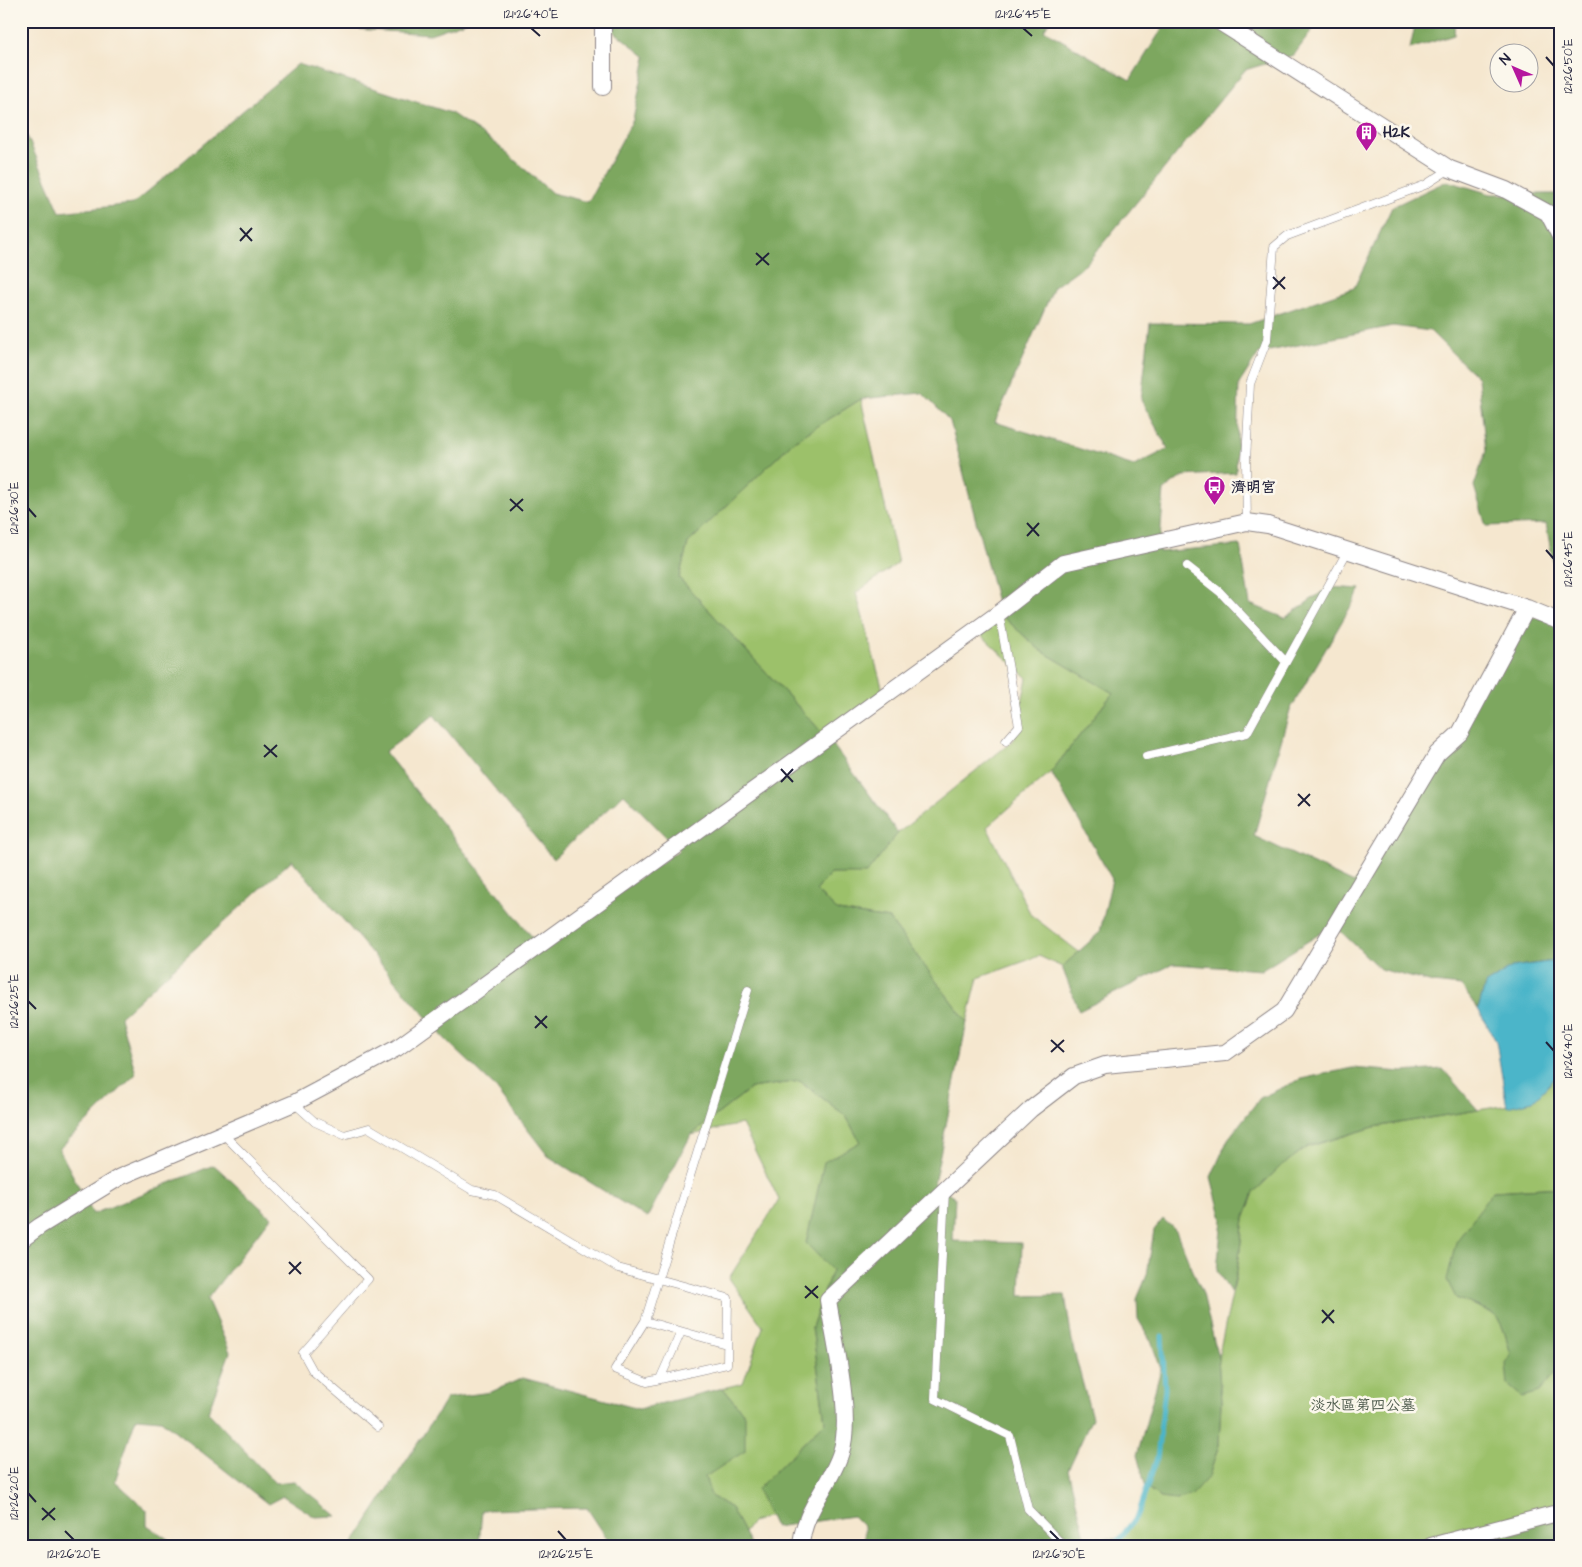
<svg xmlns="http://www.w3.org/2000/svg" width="1582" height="1567" font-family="'Architects Daughter','LXGW WenKai TC',sans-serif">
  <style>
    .green { fill: #9cc16b; stroke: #5f7253 }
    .forest { fill: #7da75f; stroke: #50644d; fill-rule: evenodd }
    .water { fill: #4cb5c9; stroke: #376c82 }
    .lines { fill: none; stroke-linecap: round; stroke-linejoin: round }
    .stream { stroke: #4cb5c9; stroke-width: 5 }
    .service-casing { stroke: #8c8485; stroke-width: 9 }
    .minor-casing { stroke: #8c8485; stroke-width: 18 }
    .service { stroke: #fff; stroke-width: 8 }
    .minor { stroke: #fff; stroke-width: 16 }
    .ticks { fill: none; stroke: #22223b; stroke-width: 2 }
    .labels { text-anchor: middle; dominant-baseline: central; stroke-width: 5; stroke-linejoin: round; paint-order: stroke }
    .poi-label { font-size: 15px; font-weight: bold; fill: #22223b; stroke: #fbf7ec; text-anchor: start }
    .park-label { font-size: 15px; fill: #4d5a4c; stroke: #fbf7ec }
    .neatline { fill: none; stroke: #22223b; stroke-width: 2 }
    .ticks-label { font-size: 12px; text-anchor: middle; fill: #22223b }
  </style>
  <rect width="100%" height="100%" fill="#fbf7ec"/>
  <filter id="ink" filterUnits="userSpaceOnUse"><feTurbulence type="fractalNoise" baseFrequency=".02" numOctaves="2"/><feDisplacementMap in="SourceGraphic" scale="10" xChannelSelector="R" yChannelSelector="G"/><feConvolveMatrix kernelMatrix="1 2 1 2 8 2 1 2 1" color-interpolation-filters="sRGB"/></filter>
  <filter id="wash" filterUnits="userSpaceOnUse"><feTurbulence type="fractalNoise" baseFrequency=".0096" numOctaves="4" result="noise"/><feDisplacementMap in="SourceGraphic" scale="20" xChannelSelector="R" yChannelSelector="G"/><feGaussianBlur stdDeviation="1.12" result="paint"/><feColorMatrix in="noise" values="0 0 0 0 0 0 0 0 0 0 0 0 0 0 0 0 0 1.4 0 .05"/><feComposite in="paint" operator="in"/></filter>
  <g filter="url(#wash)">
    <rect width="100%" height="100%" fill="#f5e7cf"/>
    <path class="green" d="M861 399 898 563 856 593 886 701 830 741 679 578 688 543 794 441Z
      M1000 614 1040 650 1113 693 1051 772 987 827 1031 915 1079 952 1062 967 1039 956 978 978 967 1022 889 919 838 911 816 891 830 874 866 873 898 833 1014 740 1027 678 977 631Z
      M1561 1072V1187L1493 1191 1456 1298C1498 1315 1499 1309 1511 1355L1558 1369 1561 1366V1505L1390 1546H1129L1121 1539C1136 1523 1142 1510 1146 1488L1160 1498 1209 1476 1219 1445 1221 1402 1218 1358 1237 1272 1244 1219 1254 1192 1280 1167 1307 1147 1374 1127 1533 1101Z
      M800 1081 846 1116 860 1142 832 1270 812 1327 825 1422 758 1488 770 1516 752 1522 744 1533 731 1508 711 1496 705 1477 745 1415 723 1388 743 1383 763 1327 729 1278 779 1200 742 1124 691 1135 751 1088Z"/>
    <path class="forest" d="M294 21H468L430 34 295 25Z
      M601 21H1050L1044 30 1130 80 1167 21 1276 23 1277 21H1319L1294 55 1245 70 1086 264 1054 287 995 422 1134 466 1168 449 1141 400 1150 323 1249 324 1354 288 1392 207 1447 181 1491 194H1559L1561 187V604L1546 524 1486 526 1474 486 1486 451 1478 378 1430 331 1393 326 1259 353 1239 384 1236 473 1183 476 1164 490 1159 552 1240 545 1250 604 1285 618 1329 587 1361 589 1290 710 1254 836 1354 883 1526 616 1561 622V960L1512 967 1485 985 1478 1009 1461 986 1433 983 1380 969 1334 925 1262 970 1173 964 1079 1011 1062 967 1100 932 1112 879 1051 772 1113 693 1040 650 1000 614 950 421 922 393 861 399 794 441 688 543 679 578 830 741 898 833 866 874H830L816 891 838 911 889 919 967 1022 934 1184 955 1197 953 1241 1022 1243 1020 1296 1065 1295 1073 1347 1092 1418 1068 1470 1085 1536 1121 1539 1129 1546H865L864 1527 853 1516 775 1527 757 1489 825 1422 812 1327 832 1270 806 1243 824 1162 860 1142 846 1116 800 1081 751 1088 691 1135 647 1218 548 1156 494 1086 445 1039 292 860 120 1017 136 1074 59 1149 93 1214 214 1165 271 1217 207 1299 230 1352 208 1412 275 1483 294 1481 336 1516 315 1517 283 1496 268 1504 161 1420 136 1418 115 1481 147 1510V1525L178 1546H21V122L60 212 133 204 298 64 451 113 495 143 552 193 588 202 633 120 646 57ZM434 715 553 859 624 794 679 850 541 948 385 752Z
      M1416 21H1455L1454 35 1410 49Z
      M1352 1068 1402 1072 1443 1069 1478 1110 1374 1127 1307 1147 1280 1167 1254 1192 1244 1219 1237 1272 1231 1293 1217 1271 1222 1219 1211 1177 1228 1139 1260 1098 1301 1079Z
      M1561 1187V1366L1539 1392 1522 1397 1508 1385 1506 1364 1511 1355C1499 1309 1498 1315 1456 1298L1447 1280 1456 1242 1493 1191Z
      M1163 1219 1176 1231 1203 1294 1218 1358 1221 1402 1219 1445 1209 1476 1192 1495 1176 1500 1160 1498 1146 1488 1137 1455 1161 1369 1151 1341 1138 1319 1137 1299 1147 1275 1154 1230Z
      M523 1378 639 1409 723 1388 745 1415V1451L705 1477 711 1496 731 1508 751 1546H612L587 1508 482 1510 479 1546H351L447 1398 491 1392Z
      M1561 1505V1546H1390Z"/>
    <path class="water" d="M1561 960V1072L1533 1101 1507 1107 1496 1041 1478 1009 1485 985 1512 967Z"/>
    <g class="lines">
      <path class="stream" d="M622 1546H654
        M1114 1546 1138 1515 1157 1458 1165 1389 1162 1336"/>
    </g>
  </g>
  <g filter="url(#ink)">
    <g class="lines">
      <defs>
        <path id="service" d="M1247 522 1246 461 1250 384 1267 340 1274 247 1287 236 1425 185 1450 169
          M1187 566 1220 592 1286 662
          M999 613 1019 726 1006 741
          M1146 756 1247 733 1348 550
          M294 1103 315 1122 344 1135 369 1128 472 1190 495 1195 618 1268 728 1298 727 1364 647 1382 615 1369 645 1321 658 1279 748 990
          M223 1134 368 1279 303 1353 313 1371 378 1427
          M945 1191 935 1399 1010 1436 1028 1509 1064 1546
          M645 1321 726 1344
          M660 1379 681 1332"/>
        <path id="minor" d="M603 21V87
          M1218 21 1450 169 1506 190 1548 213 1561 238
          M21 1240 40 1226 120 1177 294 1103 397 1048 999 613 1063 563 1247 522 1268 525 1527 608 1561 622
          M801 1546C803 1510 831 1485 841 1452 853 1416 834 1340 828 1300L1031 1109 1074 1076 1105 1065 1225 1053 1284 1011 1437 754 1460 733 1527 608
          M1431 1546 1561 1512"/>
      </defs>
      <use href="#service" class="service-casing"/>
      <use href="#minor" class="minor-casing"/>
      <use href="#service" class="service"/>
      <use href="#minor" class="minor"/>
    </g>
  </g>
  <path class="ticks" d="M531 28 540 36M1023 28 1032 36M1546 57 1554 66M240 228 252 241M240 241 252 228M756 253 769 265M756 265 769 253M1273 277 1285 289M1273 289 1285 277M510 499 523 511M28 508 36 517M510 511 523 499M1027 523 1039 536M1027 536 1039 523M1546 550 1554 559M264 745 277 757M264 757 277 745M781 769 793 782M781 782 793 769M1298 794 1310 806M1298 806 1310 794M28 1001 36 1009M535 1016 547 1028M535 1028 547 1016M1051 1040 1064 1052M1546 1042 1554 1051M1051 1052 1064 1040M289 1262 301 1274M289 1274 301 1262M805 1286 818 1298M805 1298 818 1286M1322 1310 1334 1323M1322 1323 1334 1310M28 1493 36 1502M42 1508 55 1520M42 1520 55 1508M65 1531 74 1540M558 1531 566 1540M1050 1531 1059 1540"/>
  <defs>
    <symbol id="building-pin" viewBox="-11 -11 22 30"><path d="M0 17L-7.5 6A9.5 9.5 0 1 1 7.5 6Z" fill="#b5179e" stroke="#fbf7ec"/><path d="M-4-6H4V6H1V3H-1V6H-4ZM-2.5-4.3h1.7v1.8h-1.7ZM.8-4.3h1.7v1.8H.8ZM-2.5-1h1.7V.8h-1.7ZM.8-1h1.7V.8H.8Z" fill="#fff"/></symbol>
    <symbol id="bus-pin" viewBox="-11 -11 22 30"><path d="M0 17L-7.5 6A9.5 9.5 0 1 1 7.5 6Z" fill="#b5179e" stroke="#fbf7ec"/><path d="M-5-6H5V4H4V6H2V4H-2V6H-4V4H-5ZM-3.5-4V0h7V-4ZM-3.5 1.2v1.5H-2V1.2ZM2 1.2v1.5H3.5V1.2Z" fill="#fff"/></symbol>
  </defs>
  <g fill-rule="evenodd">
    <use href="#building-pin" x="1354" y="120" width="25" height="34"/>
    <use href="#bus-pin" x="1202" y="474" width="25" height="34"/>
  </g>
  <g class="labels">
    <g class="poi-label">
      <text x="1383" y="132">H2K</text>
      <text x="1231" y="487">濟明宮</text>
    </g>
    <g class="park-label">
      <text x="1363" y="1405">淡水區第四公墓</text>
    </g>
  </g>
  <rect width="1582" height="1567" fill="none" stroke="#fbf7ec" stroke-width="55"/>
  <g transform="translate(1514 68) rotate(315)"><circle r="24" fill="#fbf7ec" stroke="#a4a2a5"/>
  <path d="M0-4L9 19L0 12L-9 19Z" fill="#b5179e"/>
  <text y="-8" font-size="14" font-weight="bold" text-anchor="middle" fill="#22223b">N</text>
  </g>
  <rect x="28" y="28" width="1526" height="1512" class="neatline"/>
  <g class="ticks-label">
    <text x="531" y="18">121°26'40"E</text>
    <text x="1023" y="18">121°26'45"E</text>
    <text transform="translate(1568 66) rotate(-90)" y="4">121°26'50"E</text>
    <text transform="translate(14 508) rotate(-90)" y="4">121°26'30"E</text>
    <text transform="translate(1568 559) rotate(-90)" y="4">121°26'45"E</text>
    <text transform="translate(14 1001) rotate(-90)" y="4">121°26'25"E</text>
    <text transform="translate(1568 1051) rotate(-90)" y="4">121°26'40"E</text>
    <text transform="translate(14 1493) rotate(-90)" y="4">121°26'20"E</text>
    <text x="74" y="1558">121°26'20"E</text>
    <text x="566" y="1558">121°26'25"E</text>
    <text x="1059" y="1558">121°26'30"E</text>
  </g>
</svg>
